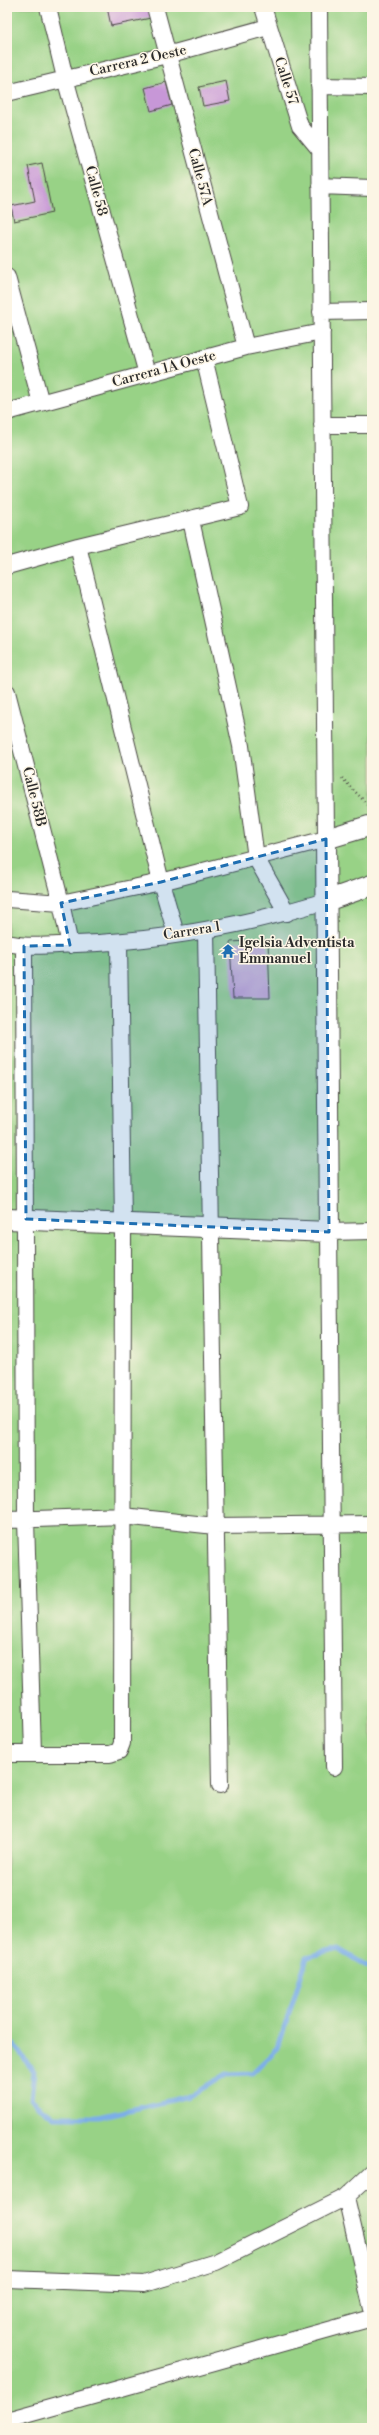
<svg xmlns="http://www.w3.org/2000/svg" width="379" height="2435" font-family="'Libre Bodoni',serif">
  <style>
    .green { fill: #98d286; stroke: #627e58 }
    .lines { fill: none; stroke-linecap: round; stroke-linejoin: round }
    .stream { stroke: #7caee8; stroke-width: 5 }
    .building { fill: #c797d7 }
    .minor-casing { stroke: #494743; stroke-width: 18 }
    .tertiary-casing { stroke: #494743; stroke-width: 22 }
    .path { stroke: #494743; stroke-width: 2.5; stroke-dasharray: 1 3; stroke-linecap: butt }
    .minor { stroke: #fff; stroke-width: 16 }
    .tertiary { stroke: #fff; stroke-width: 20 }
    .marked { fill: #1f6fb2; fill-opacity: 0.2; stroke: #1f6fb2; stroke-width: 3; stroke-dasharray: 8 5; stroke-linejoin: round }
    .labels { text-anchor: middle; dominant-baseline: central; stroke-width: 3; stroke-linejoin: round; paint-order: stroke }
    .street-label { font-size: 14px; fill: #2b2b2b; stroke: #fcf5e5 }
    .poi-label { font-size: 14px; font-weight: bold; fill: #2b2b2b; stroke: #fcf5e5; text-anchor: start }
  </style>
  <rect width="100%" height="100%" fill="#fcf5e5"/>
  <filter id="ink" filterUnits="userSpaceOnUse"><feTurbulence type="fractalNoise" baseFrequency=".025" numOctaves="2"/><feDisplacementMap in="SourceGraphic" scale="8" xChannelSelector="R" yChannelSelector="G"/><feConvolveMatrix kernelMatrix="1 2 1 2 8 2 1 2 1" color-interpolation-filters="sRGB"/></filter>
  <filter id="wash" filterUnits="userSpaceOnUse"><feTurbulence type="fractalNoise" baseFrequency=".012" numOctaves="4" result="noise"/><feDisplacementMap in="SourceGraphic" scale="16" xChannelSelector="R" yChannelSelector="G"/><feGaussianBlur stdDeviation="0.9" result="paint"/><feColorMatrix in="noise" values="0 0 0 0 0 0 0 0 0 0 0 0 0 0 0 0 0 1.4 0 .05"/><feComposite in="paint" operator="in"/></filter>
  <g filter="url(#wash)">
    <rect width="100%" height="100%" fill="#f6e4ca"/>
    <path class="green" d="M7 7H372V2428H7Z"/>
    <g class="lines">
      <path class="stream" d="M7 2044 14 2045 34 2071 31 2099 54 2117H99L190 2096 226 2074 252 2073 278 2048 307 1957 338 1949 372 1969"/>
    </g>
    <g id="blocks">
      <path class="building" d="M107 7H148L151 18 111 26Z
        M226 81 230 101 203 106 199 87Z
        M166 82 172 105 151 111 145 88Z
        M42 163 52 213 14 221 11 206 35 201 28 166Z
        M268 940 270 998H233L230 942Z"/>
    </g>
  </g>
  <g filter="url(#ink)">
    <use href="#blocks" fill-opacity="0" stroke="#494743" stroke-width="1"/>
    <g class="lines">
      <defs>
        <path id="minor" d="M48 7 65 78 147 374
          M155 7 246 347
          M263 7 300 126 320 150
          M319 86 372 87
          M7 93 167 55 268 27
          M320 186 372 188
          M7 277 41 403
          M321 312 372 311
          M7 412 246 347 322 332
          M322 425H372
          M191 520 241 746 256 858 287 913
          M78 546 161 882 176 934
          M7 566 78 546 240 507 204 358
          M7 692 61 903 70 945
          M7 899 61 903 161 882 326 839 319 7
          M206 930 220 1785
          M7 943C30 948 53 945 76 944 161 941 246 925 326 901
          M24 946 26 1520 33 1753
          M7 1520 123 1516 215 1526 372 1524
          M7 1754H110L119 1751 122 1743 123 1223 119 943
          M334 1767 329 1232 372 1231
          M346 2197 372 2309
          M7 2279 144 2284 216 2262 346 2197 372 2173
          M7 2420 372 2318"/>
        <path id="tertiary" d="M326 901 372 885
          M7 1219 329 1232 326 839 372 825"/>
      </defs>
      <use href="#minor" class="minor-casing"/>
      <use href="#tertiary" class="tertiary-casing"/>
      <path class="path" d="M342 778 370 807"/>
      <use href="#minor" class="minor"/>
      <use href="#tertiary" class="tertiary"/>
    </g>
  </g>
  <path class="marked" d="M326 839 329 1232 26 1219 24 946 70 945 61 903 161 882Z"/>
  <defs>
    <symbol id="temple-bare" viewBox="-9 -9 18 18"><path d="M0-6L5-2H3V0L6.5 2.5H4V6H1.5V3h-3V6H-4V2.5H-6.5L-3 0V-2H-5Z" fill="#1f6fb2" stroke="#fcf5e5" stroke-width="2.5" paint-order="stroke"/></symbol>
  </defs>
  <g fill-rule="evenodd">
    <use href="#temple-bare" x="218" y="941" width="20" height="20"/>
  </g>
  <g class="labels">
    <g class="street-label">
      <text transform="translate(138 61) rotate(-13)">Carrera 2 Oeste</text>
      <text transform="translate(286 81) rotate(72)">Calle 57</text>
      <text transform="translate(200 177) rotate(75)">Calle 57A</text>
      <text transform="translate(96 191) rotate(75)">Calle 58</text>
      <text transform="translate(164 369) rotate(-15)">Carrera 1A Oeste</text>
      <text transform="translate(34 797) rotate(76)">Calle 58B</text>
      <text transform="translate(192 931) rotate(-9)">Carrera 1</text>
    </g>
    <g class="poi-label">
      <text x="239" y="943">Igelsia Adventista<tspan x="239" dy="16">Emmanuel</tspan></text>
    </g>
  </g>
  <rect width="379" height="2435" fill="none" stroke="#fcf5e5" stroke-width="24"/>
</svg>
